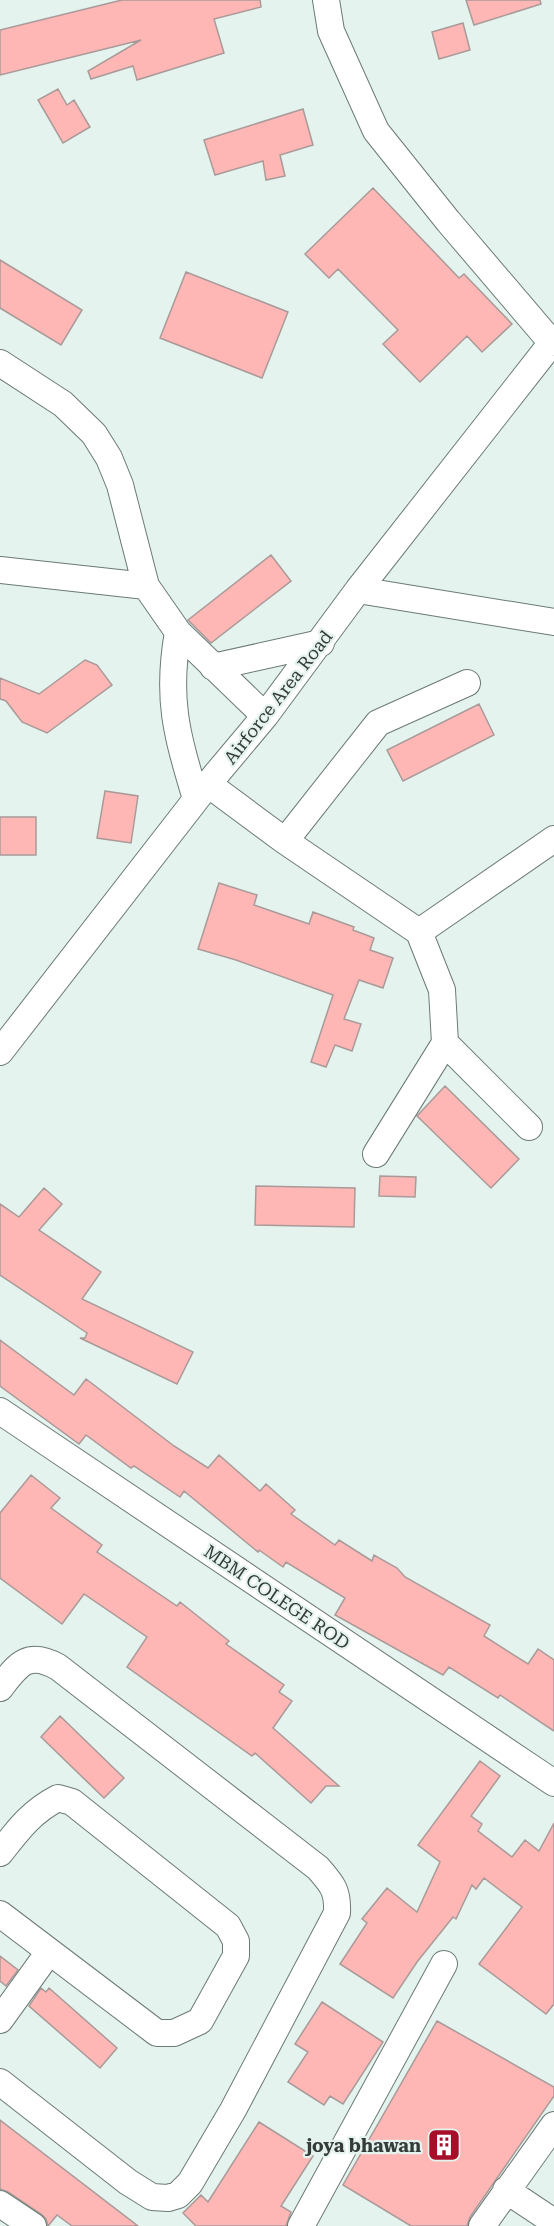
<svg xmlns="http://www.w3.org/2000/svg" width="554" height="2226" font-family="'Roboto Serif',serif">
  <style>
    .building { fill: #ffb7b5; stroke: #a99a99; stroke-width: 1.5 }
    .lines { fill: none; stroke-linecap: round; stroke-linejoin: round }
    .minor-casing { stroke: #6c7a74; stroke-width: 28 }
    .minor { stroke: #fff; stroke-width: 26 }
    .labels { text-anchor: middle; dominant-baseline: central; stroke-width: 4.5; stroke-linejoin: round; paint-order: stroke }
    .street-label { font-size: 18px; fill: #353b39; stroke: #e4f3ed }
    .poi-label { font-size: 18px; font-weight: bold; fill: #353b39; stroke: #e4f3ed; text-anchor: end }
  </style>
  <rect width="100%" height="100%" fill="#e4f3ed"/>
  <path class="building" d="M122 0H260L261 7 214 19 224 53 137 80 133 66 91 79 88 71 141 40 0 75V30Z
    M466 0H540L541 4 474 25Z
    M463 23 470 50 439 59 432 32Z
    M58 89 67 105 74 100 90 127 63 143 38 100Z
    M303 109 313 145 280 155 285 176 266 180 263 161 215 175 204 140Z
    M373 188 459 278 464 274 512 324 482 352 467 336 420 382 383 344 398 330 338 269 329 278 305 254Z
    M0 260 82 310 61 345 0 308Z
    M186 272 288 312 262 378 160 338Z
    M271 555 291 581 211 643 188 620Z
    M85 660 97 665 112 685 47 733 22 722 6 701 0 699V678L39 694Z
    M479 704 494 735 403 781 387 750Z
    M105 791 138 796 131 843 97 838Z
    M0 817H36V855H0Z
    M219 883 257 895 254 905 309 924 313 912 354 927 353 930 374 938 370 950 393 958 383 988 359 980 344 1019 361 1024 352 1051 335 1045 326 1067 311 1062 333 995 236 960 198 949Z
    M445 1086 519 1159 491 1188 417 1116Z
    M380 1176 416 1177 415 1197 379 1196Z
    M256 1186 355 1188 354 1227 255 1225Z
    M44 1188 62 1204 39 1230 101 1272 82 1299 193 1352 177 1384 80 1338H85L87 1333 0 1275V1204L19 1217Z
    M0 1340 74 1395 86 1379 174 1446 208 1468 219 1455 260 1491 266 1484 295 1510 291 1514 335 1545 339 1540 372 1561 374 1555 397 1568 405 1577 490 1625 484 1636 528 1664 538 1649 554 1660V1731L500 1695 498 1698 449 1667 443 1675 335 1615 345 1598 286 1562 283 1567 259 1550 258 1552 184 1491 180 1497 134 1466 131 1468 86 1435 79 1444 0 1386Z
    M31 1475 60 1498 51 1508 102 1545 97 1552 177 1606 180 1602 229 1641 226 1644 284 1685 279 1692 292 1701 273 1728 339 1786H326L311 1803 255 1753 252 1756 127 1667 147 1637 84 1594 62 1624 0 1578V1513Z
    M60 1716 124 1778 104 1798 41 1737Z
    M480 1761 500 1776 471 1816 482 1824 478 1831 512 1857 525 1840 539 1851 554 1823V2004L546 2014 479 1964 522 1907 484 1878 476 1889 472 1885 456 1919 453 1917 417 1962 393 1998 340 1964 367 1923 362 1919 387 1888 417 1912 440 1862 418 1845Z
    M0 1956 18 1970 6 1986 0 1981Z
    M41 1988 46 1992 49 1988 117 2048 100 2068 29 2006Z
    M322 2002 383 2042 343 2104 330 2096 324 2105 288 2082 308 2052 295 2044Z
    M437 2021 554 2087V2096L470 2217 467 2226H411L343 2185Z
    M0 2120 138 2226H72L57 2215 48 2226 46 2219 41 2214 8 2192 0 2189Z
    M259 2122 313 2156 281 2206 291 2212 286 2226H196L183 2213 201 2195 208 2202Z"/>
  <g class="lines">
    <defs>
      <path id="minor" d="M326 0 331 31 376 131 448 221 552 343
        M0 363 63 404 94 434 109 458 120 485 146 586 178 632 265 716
        M0 570 146 586
        M358 590 554 622
        M178 632C166 700 177 735 196 799
        M213 667 321 643
        M208 784 285 841 419 932 442 990 445 1043 376 1154
        M285 841 378 723 467 683
        M419 932 554 839
        M445 1043 529 1127
        M0 1052 208 784 265 716 358 590 554 340
        M0 1411 554 1783
        M0 1688C18 1665 27 1650 58 1667L318 1868C333 1885 338 1891 337 1913L233 2110 190 2183 178 2195 168 2198 152 2197 128 2182 0 2082
        M0 1853C18 1830 31 1812 58 1798L72 1802 228 1926 236 1941V1956L200 2021 174 2033H157L0 1914
        M0 2020 49 1952
        M506 2190 554 2222
        M0 2204 33 2226
        M301 2226 444 1964
        M482 2226 554 2125"/>
    </defs>
    <use href="#minor" class="minor-casing"/>
    <use href="#minor" class="minor"/>
  </g>
  <defs>
    <symbol id="building-square" viewBox="-11 -11 22 22"><rect x="-9" y="-9" width="18" height="18" rx="4" fill="#a70e2a" stroke="#e4f3ed"/><path d="M-4-6H4V6H1V3H-1V6H-4ZM-2.5-4.3h1.7v1.8h-1.7ZM.8-4.3h1.7v1.8H.8ZM-2.5-1h1.7V.8h-1.7ZM.8-1h1.7V.8H.8Z" fill="#fff"/></symbol>
  </defs>
  <g fill-rule="evenodd">
    <use href="#building-square" x="425" y="2126" width="38" height="38"/>
  </g>
  <g class="labels">
    <g class="street-label">
      <text transform="translate(278 697) rotate(-52)">Airforce Area Road</text>
      <text transform="translate(277 1597) rotate(34)">MBM COLEGE ROD</text>
    </g>
    <g class="poi-label">
      <text x="421" y="2145">joya bhawan</text>
    </g>
  </g>
</svg>
